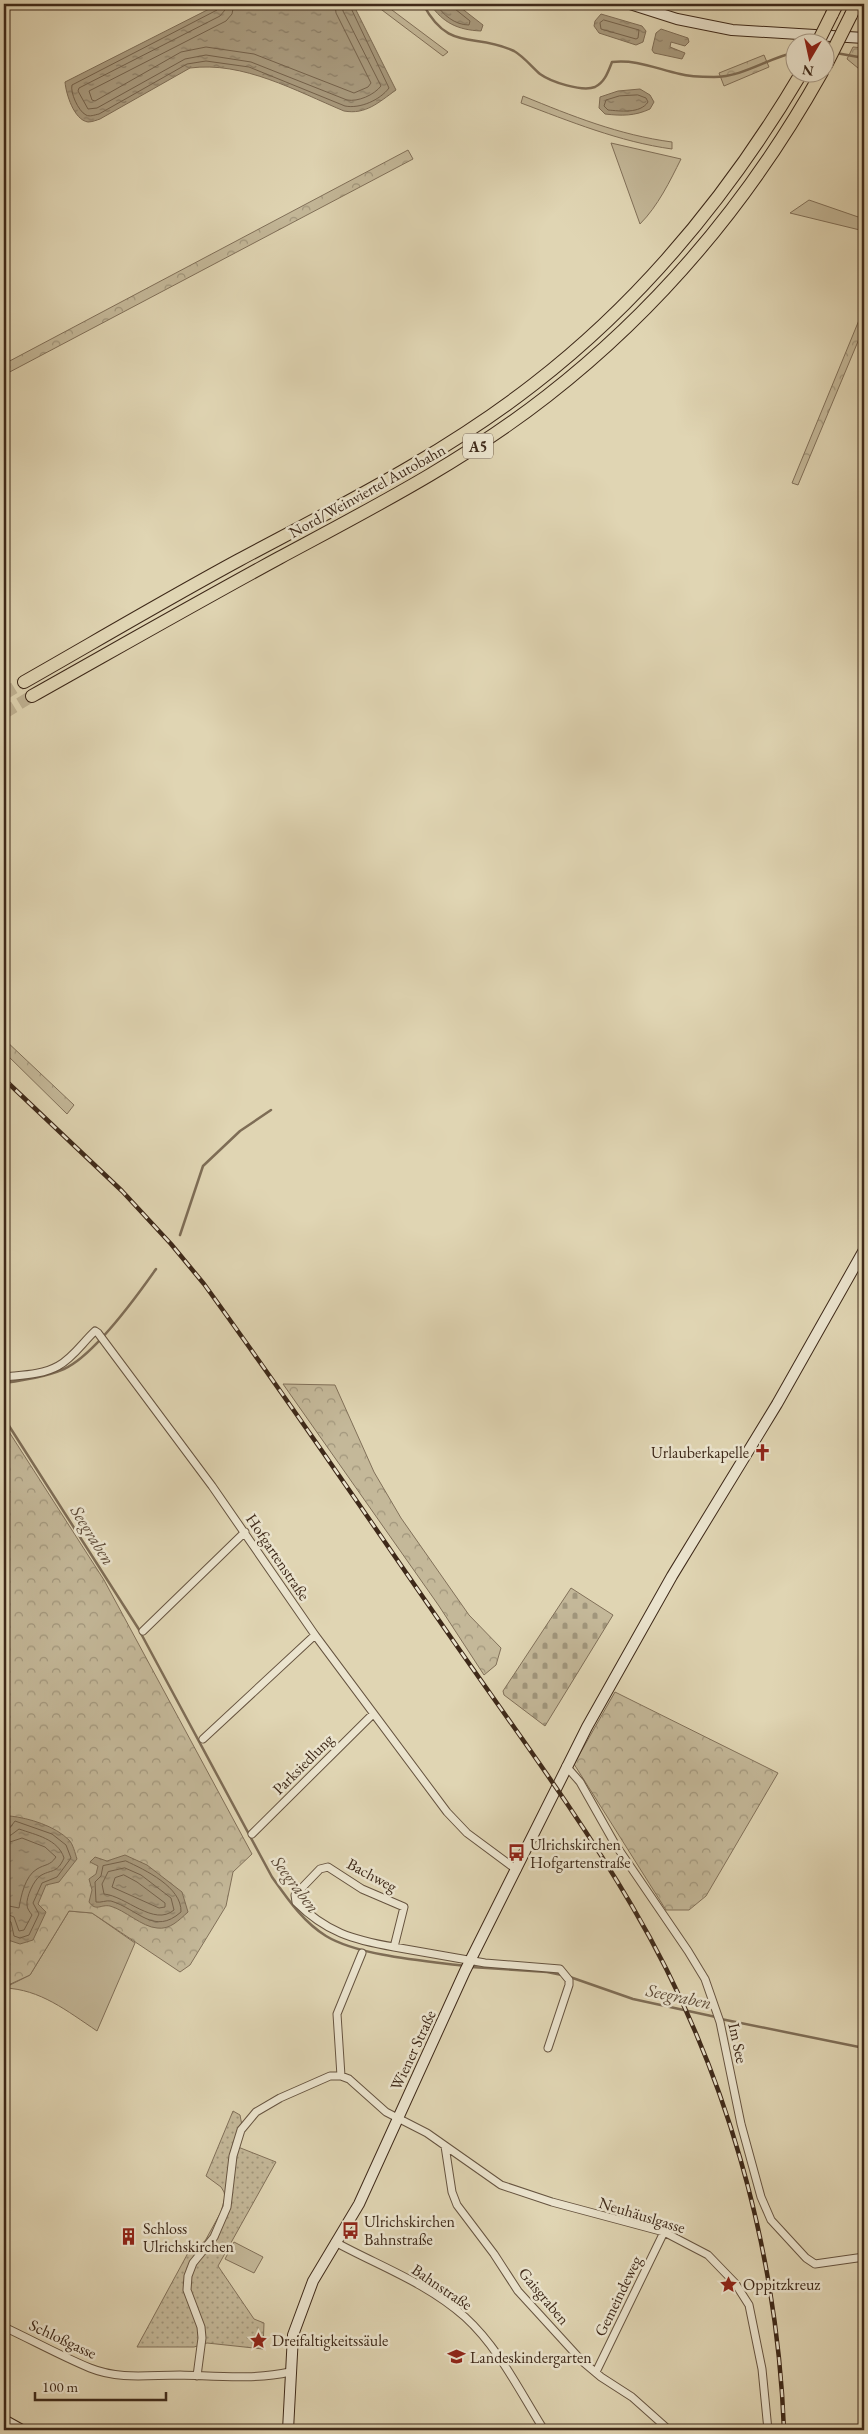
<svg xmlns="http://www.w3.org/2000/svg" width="868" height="2434" font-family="'EB Garamond',serif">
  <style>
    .green { fill: #c4b899; stroke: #817059 }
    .forest { fill: url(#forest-crowns); stroke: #817059 }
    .cemetery { fill: url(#cemetery-stones); stroke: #817059 }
    .park { fill: url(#park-dots); stroke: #817059 }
    .water { fill: url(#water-ripples); stroke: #7e6d56 }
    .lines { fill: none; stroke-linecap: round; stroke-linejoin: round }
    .shore { stroke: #74624c; stroke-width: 1 }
    .stream { stroke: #7e6d56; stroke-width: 2.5 }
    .highway-tunnel { stroke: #c0b394; stroke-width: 12; stroke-dasharray: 12 6; stroke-linecap: butt }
    .street-casing { stroke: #665440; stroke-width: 9 }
    .secondary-casing { stroke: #3e2919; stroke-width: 12 }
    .highway-casing { stroke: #3e2919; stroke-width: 14 }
    .street { stroke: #ebe4ce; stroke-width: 7 }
    .secondary { stroke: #ebe4ce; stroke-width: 10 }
    .highway { stroke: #e0d5b3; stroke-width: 12 }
    .rail-casing { stroke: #3e2919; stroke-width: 4.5 }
    .rail { stroke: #ebe4ce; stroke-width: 2.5; stroke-dasharray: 8; stroke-linecap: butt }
    .highway-bridge-casing { stroke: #3e2919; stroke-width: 14; stroke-linecap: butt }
    .highway-bridge { stroke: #e0d5b3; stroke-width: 12 }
    .labels { text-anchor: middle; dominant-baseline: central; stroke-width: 5; stroke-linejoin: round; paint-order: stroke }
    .shield { fill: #ebe4ce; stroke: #72614f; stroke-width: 1 }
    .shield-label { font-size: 15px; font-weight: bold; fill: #3e2919 }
    .street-label { font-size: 16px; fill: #3e2919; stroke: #ebe4ce }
    .poi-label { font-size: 16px; fill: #3e2919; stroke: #ebe4ce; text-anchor: start }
    .water-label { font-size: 18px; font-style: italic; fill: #5e4b38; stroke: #ebe4ce }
  </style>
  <defs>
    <pattern id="forest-crowns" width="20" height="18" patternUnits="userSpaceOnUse" patternTransform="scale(1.25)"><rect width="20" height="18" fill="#c4b899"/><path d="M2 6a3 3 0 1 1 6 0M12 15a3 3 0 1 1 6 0" fill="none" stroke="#a1967c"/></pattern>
    <pattern id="cemetery-stones" width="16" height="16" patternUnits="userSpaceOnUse" patternTransform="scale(1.25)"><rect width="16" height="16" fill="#c4b899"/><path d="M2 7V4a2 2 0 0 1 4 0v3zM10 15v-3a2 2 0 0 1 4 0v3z" fill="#a1967c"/></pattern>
    <pattern id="park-dots" width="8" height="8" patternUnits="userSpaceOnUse" patternTransform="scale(1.25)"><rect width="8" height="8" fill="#c4b899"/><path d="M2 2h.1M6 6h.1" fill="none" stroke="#a1967c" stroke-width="1.8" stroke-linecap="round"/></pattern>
    <pattern id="water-ripples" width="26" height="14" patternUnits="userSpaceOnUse" patternTransform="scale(1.25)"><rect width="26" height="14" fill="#a99b7f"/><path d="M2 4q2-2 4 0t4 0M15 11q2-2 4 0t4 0" fill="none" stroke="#8b7e67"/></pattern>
  </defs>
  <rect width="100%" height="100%" fill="#e0d5b3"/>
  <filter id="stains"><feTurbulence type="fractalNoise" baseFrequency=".004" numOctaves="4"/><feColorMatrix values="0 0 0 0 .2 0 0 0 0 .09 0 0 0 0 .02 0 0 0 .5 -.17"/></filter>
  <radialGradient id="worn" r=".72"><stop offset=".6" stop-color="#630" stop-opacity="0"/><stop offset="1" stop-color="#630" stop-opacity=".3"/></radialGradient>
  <path class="green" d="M374 4H384L448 52 443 56Z
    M523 96C572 116 619 135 672 142V149C620 142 569 121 521 103Z
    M611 143 681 159C670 181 658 206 640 224Z
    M809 200 864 219V231L790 213Z
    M69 1911 92 1913 135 1943 97 2031C67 2011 40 1989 4 1988L30 1975Z
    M234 2242 263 2257 254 2273 225 2259Z"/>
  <path class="forest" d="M853 47 864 48V73L847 59Z
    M764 55 769 67 724 86 719 73Z
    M408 150 413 159 4 375V364Z
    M864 308V327L798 485 792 483Z
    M4 1039 74 1105 67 1114 4 1052Z
    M283 1384 335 1385 374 1472 401 1518 469 1615 501 1648 496 1665 484 1675 439 1606Z
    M4 1424 104 1580 252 1854 233 1872 226 1906 190 1965 180 1972 92 1913 69 1911 30 1975 4 1987Z
    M615 1692 778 1773 706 1896 689 1910H666L574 1764Z"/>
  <path class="cemetery" d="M571 1588 613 1615 545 1726 504 1695 503 1691Z"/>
  <path class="park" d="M233 2111 240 2115 243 2131 238 2147 276 2162 218 2266 254 2319 264 2323 263 2349 207 2343 194 2347H137L188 2253 205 2241 221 2212 225 2197 224 2192 221 2187 206 2176Z"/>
  <path class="water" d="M219 4H353L396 90C379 102 366 115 344 111 296 91 243 61 190 68L100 119C97 120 92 122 88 122 74 120 66 94 65 82Z
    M430 4H456L483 25 481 31C458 30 443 23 430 4Z
    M601 14 642 26 646 31 643 42 636 45 599 33 594 26 595 21Z
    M661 29 688 38 689 42 685 46 671 42 670 47 685 53 682 59 654 53 652 50 656 33Z
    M640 89 650 95 654 102 650 109C635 116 622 116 605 114L599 108 600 97 618 91Z
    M10 1816C29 1818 55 1826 69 1840 73 1844 75 1853 77 1859L59 1882 46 1885 38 1904 46 1912 33 1940 20 1944 8 1940 7 1925 4 1921V1830Z
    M125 1855 147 1865 182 1892 188 1912C179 1920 170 1930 157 1928 142 1927 125 1910 110 1906 101 1904 96 1912 89 1902L92 1890 89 1879 96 1874 98 1866 90 1862 95 1857 107 1861Z"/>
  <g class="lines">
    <path class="shore" d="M220 4 217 10 72 85C70 92 78 111 86 115 90 117 94 115 99 114L187 64 206 61 249 67 345 106C360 109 380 100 389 88L349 4
      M226 4 225 10 220 16 79 88 78 91 88 109 97 108 185 59 206 55 251 62 347 100C358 102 374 95 381 86L343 11 342 4
      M234 4 232 14 226 21 89 91 92 100 95 101 181 52 206 47 254 54 354 93 368 87 371 83 336 13 335 4
      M436 4C443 15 455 25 469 25L470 21 455 9 453 4
      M604 20 639 30 638 38 636 39 601 29 600 23Z
      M638 95 646 98 648 102C640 114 620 111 608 110L604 106 606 100 619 96Z
      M4 1830 9 1829 15 1821 52 1834 66 1845 71 1858 57 1877 42 1883 33 1903 39 1914 29 1935 20 1938 14 1936 11 1922 4 1919
      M4 1837 11 1835 19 1829C36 1835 58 1839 64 1858 57 1874 51 1869 40 1876 34 1880 26 1897 27 1905 27 1909 30 1912 32 1915L24 1930 19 1931 14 1917 4 1913
      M4 1844 22 1838 45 1847 56 1857C50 1866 45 1864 37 1869 25 1876 21 1896 19 1908L4 1905
      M126 1861C145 1870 182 1887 181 1912 154 1936 138 1909 111 1901 106 1900 101 1903 96 1902L95 1882 101 1876 103 1866Z
      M125 1868 141 1875 171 1898 174 1910C154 1927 126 1896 104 1894L102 1884 108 1872Z
      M124 1875 137 1882 165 1903V1907L159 1908 112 1887 115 1878Z"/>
    <path class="stream" d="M423 4C449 53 474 32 514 51 523 56 532 67 540 74 551 82 582 92 595 87 605 82 608 72 612 62 636 59 657 69 680 74 690 77 703 77 714 77 743 77 768 58 796 52
      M836 53 864 58
      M180 1235 203 1166 240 1131 271 1110
      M4 1383C24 1380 45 1377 64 1369 93 1356 137 1296 156 1269
      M4 1418 138 1628 272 1877C287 1898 303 1922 326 1936 359 1956 426 1961 465 1966
      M471 1967 547 1972 562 1975
      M570 1977 633 1999 716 2017
      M721 2019 864 2048"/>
    <path class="highway-tunnel" d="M4 694 24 682
      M4 713 32 696"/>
    <defs>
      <path id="street" d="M4 1377C21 1375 42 1375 58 1366 73 1358 83 1342 95 1331L98 1333 212 1486 315 1635 447 1812 467 1833 517 1870
        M143 1631 245 1532
        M203 1739 315 1635
        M566 1766 580 1782 615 1844 688 1951 705 1979 720 2022 741 2124 761 2197 771 2220 806 2258 815 2264 864 2257
        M252 1834 373 1714
        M394 1947C353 1940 326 1932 296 1902L295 1895 320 1869 328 1867 362 1889 404 1907 394 1947 485 1963 560 1969 569 1980V1985L548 2048
        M341 2076 337 2014 362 1953
        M445 2146 452 2192 457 2205 494 2254 518 2291 582 2361 601 2377 632 2397 669 2430
        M335 2242C379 2266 427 2283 465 2317 499 2348 520 2392 544 2430
        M4 2327C32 2340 61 2356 90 2368 120 2380 148 2375 180 2375 217 2376 254 2380 290 2372
        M596 2372 664 2232
        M197 2376 202 2338 201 2327 187 2290 188 2276 193 2263 214 2237 227 2207 233 2156 241 2130 256 2112 280 2098 330 2076H341L349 2079 386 2112 427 2133 501 2185 552 2202 664 2232 708 2255 735 2283 749 2305 762 2369 768 2430"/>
      <path id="secondary" d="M630 4 677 19 732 30 864 38
        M4 2420 22 2430
        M288 2430 293 2335 313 2281 359 2204 465 1971 587 1727 672 1576 777 1404 864 1250"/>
      <path id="highway" d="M832 14 837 4
        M851 15 856 4
        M24 682C96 641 167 599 239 560 340 506 443 455 534 384 644 299 731 192 802 72
        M32 696C114 650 196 603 279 558 372 508 464 461 547 396 660 308 752 197 822 72"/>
    </defs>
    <use href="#street" class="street-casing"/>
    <use href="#secondary" class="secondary-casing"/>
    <use href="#highway" class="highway-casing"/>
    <use href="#street" class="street"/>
    <use href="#secondary" class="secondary"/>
    <use href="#highway" class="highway"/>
    <defs>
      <path id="rail" d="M4 1079 122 1191 171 1244 204 1284C289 1401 370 1521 452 1639 513 1727 578 1814 632 1906 725 2064 777 2247 784 2430"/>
    </defs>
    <use href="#rail" class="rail-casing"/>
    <use href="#rail" class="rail"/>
    <defs>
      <path id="highway-bridge" d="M818 42 832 14
        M826 65 851 15"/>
    </defs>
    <use href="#highway-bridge" class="highway-bridge-casing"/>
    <use href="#highway-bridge" class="highway-bridge"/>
  </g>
  <defs>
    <symbol id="church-bare" viewBox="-9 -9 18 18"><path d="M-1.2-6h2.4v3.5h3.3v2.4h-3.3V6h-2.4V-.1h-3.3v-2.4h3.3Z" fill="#8f2418" stroke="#ebe4ce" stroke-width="2.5" paint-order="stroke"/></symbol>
    <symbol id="bus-bare" viewBox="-9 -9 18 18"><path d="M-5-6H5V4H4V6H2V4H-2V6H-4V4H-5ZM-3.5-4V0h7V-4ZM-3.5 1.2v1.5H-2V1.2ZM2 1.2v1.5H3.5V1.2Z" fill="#8f2418" stroke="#ebe4ce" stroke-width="2.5" paint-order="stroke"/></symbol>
    <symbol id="building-bare" viewBox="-9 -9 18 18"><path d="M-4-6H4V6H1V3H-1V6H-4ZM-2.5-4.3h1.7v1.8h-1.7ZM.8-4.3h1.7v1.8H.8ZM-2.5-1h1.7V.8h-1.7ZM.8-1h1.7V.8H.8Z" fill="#8f2418" stroke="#ebe4ce" stroke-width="2.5" paint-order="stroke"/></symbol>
    <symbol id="sight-bare" viewBox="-9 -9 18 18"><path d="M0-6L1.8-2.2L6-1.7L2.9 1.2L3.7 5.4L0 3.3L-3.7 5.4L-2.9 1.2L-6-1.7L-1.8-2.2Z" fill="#8f2418" stroke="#ebe4ce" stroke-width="2.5" paint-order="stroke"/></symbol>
    <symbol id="school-bare" viewBox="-9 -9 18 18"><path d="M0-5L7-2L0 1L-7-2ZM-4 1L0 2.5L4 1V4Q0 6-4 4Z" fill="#8f2418" stroke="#ebe4ce" stroke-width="2.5" paint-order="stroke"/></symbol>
  </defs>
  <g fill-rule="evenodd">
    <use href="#church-bare" x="750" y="1440" width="25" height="25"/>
    <use href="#bus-bare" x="504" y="1840" width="25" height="25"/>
    <use href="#bus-bare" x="338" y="2218" width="25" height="25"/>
    <use href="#building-bare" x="116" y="2224" width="25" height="25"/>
    <use href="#sight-bare" x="716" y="2272" width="25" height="25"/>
    <use href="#sight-bare" x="246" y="2328" width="25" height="25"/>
    <use href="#school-bare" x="444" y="2344" width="25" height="25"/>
  </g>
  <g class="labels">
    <rect class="shield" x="463" y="433.5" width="30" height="25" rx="4"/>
    <g class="shield-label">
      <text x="478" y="446">A5</text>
    </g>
    <g class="street-label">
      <text transform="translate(367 491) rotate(-29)">Nord/Weinviertel Autobahn</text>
      <text transform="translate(278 1557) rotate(56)">Hofgartenstraße</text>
      <text transform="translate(303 1764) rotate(-45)">Parksiedlung</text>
      <text transform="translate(372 1875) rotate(28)">Bachweg</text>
      <text transform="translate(738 2043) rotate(78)">Im See</text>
      <text transform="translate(413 2050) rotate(-65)">Wiener Straße</text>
      <text transform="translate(642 2215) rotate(17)">Neuhäuslgasse</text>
      <text transform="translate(442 2287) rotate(34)">Bahnstraße</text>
      <text transform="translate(544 2296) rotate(50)">Gaisgraben</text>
      <text transform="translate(618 2296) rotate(-64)">Gemeindeweg</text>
      <text transform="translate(63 2339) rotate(25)">Schloßgasse</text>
    </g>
    <g class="poi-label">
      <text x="749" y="1452" text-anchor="end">Urlauberkapelle</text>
      <text x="530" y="1844">Ulrichskirchen<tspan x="530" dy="18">Hofgartenstraße</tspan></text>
      <text x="364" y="2221">Ulrichskirchen<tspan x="364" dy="18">Bahnstraße</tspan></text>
      <text x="143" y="2228">Schloss<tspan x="143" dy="18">Ulrichskirchen</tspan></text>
      <text x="743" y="2284">Oppitzkreuz</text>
      <text x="272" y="2340">Dreifaltigkeitssäule</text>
      <text x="470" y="2357">Landeskindergarten</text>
    </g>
    <g class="water-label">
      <text transform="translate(93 1535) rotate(58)">Seegraben</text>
      <text transform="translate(296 1884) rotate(53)">Seegraben</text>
      <text transform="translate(679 1996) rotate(12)">Seegraben</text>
    </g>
  </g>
  <rect width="868" height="2434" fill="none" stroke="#e0d5b3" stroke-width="20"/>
  <rect x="5" y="5" width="858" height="2424" fill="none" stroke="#3e2919" stroke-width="2.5"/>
  <rect x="10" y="10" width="848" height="2414" fill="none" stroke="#3e2919"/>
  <g transform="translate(810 58) rotate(189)"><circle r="24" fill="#ebe4ce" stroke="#a69986"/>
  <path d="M0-4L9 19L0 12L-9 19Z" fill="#8f2418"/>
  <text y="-8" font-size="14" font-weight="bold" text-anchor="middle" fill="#3e2919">N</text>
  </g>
  <path d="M35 2392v8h131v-8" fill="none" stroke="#3e2919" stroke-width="2.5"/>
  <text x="42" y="2392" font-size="15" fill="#3e2919" stroke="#ebe4ce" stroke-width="4" paint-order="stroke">100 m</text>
  <rect width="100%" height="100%" filter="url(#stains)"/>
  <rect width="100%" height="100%" fill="url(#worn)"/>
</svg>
